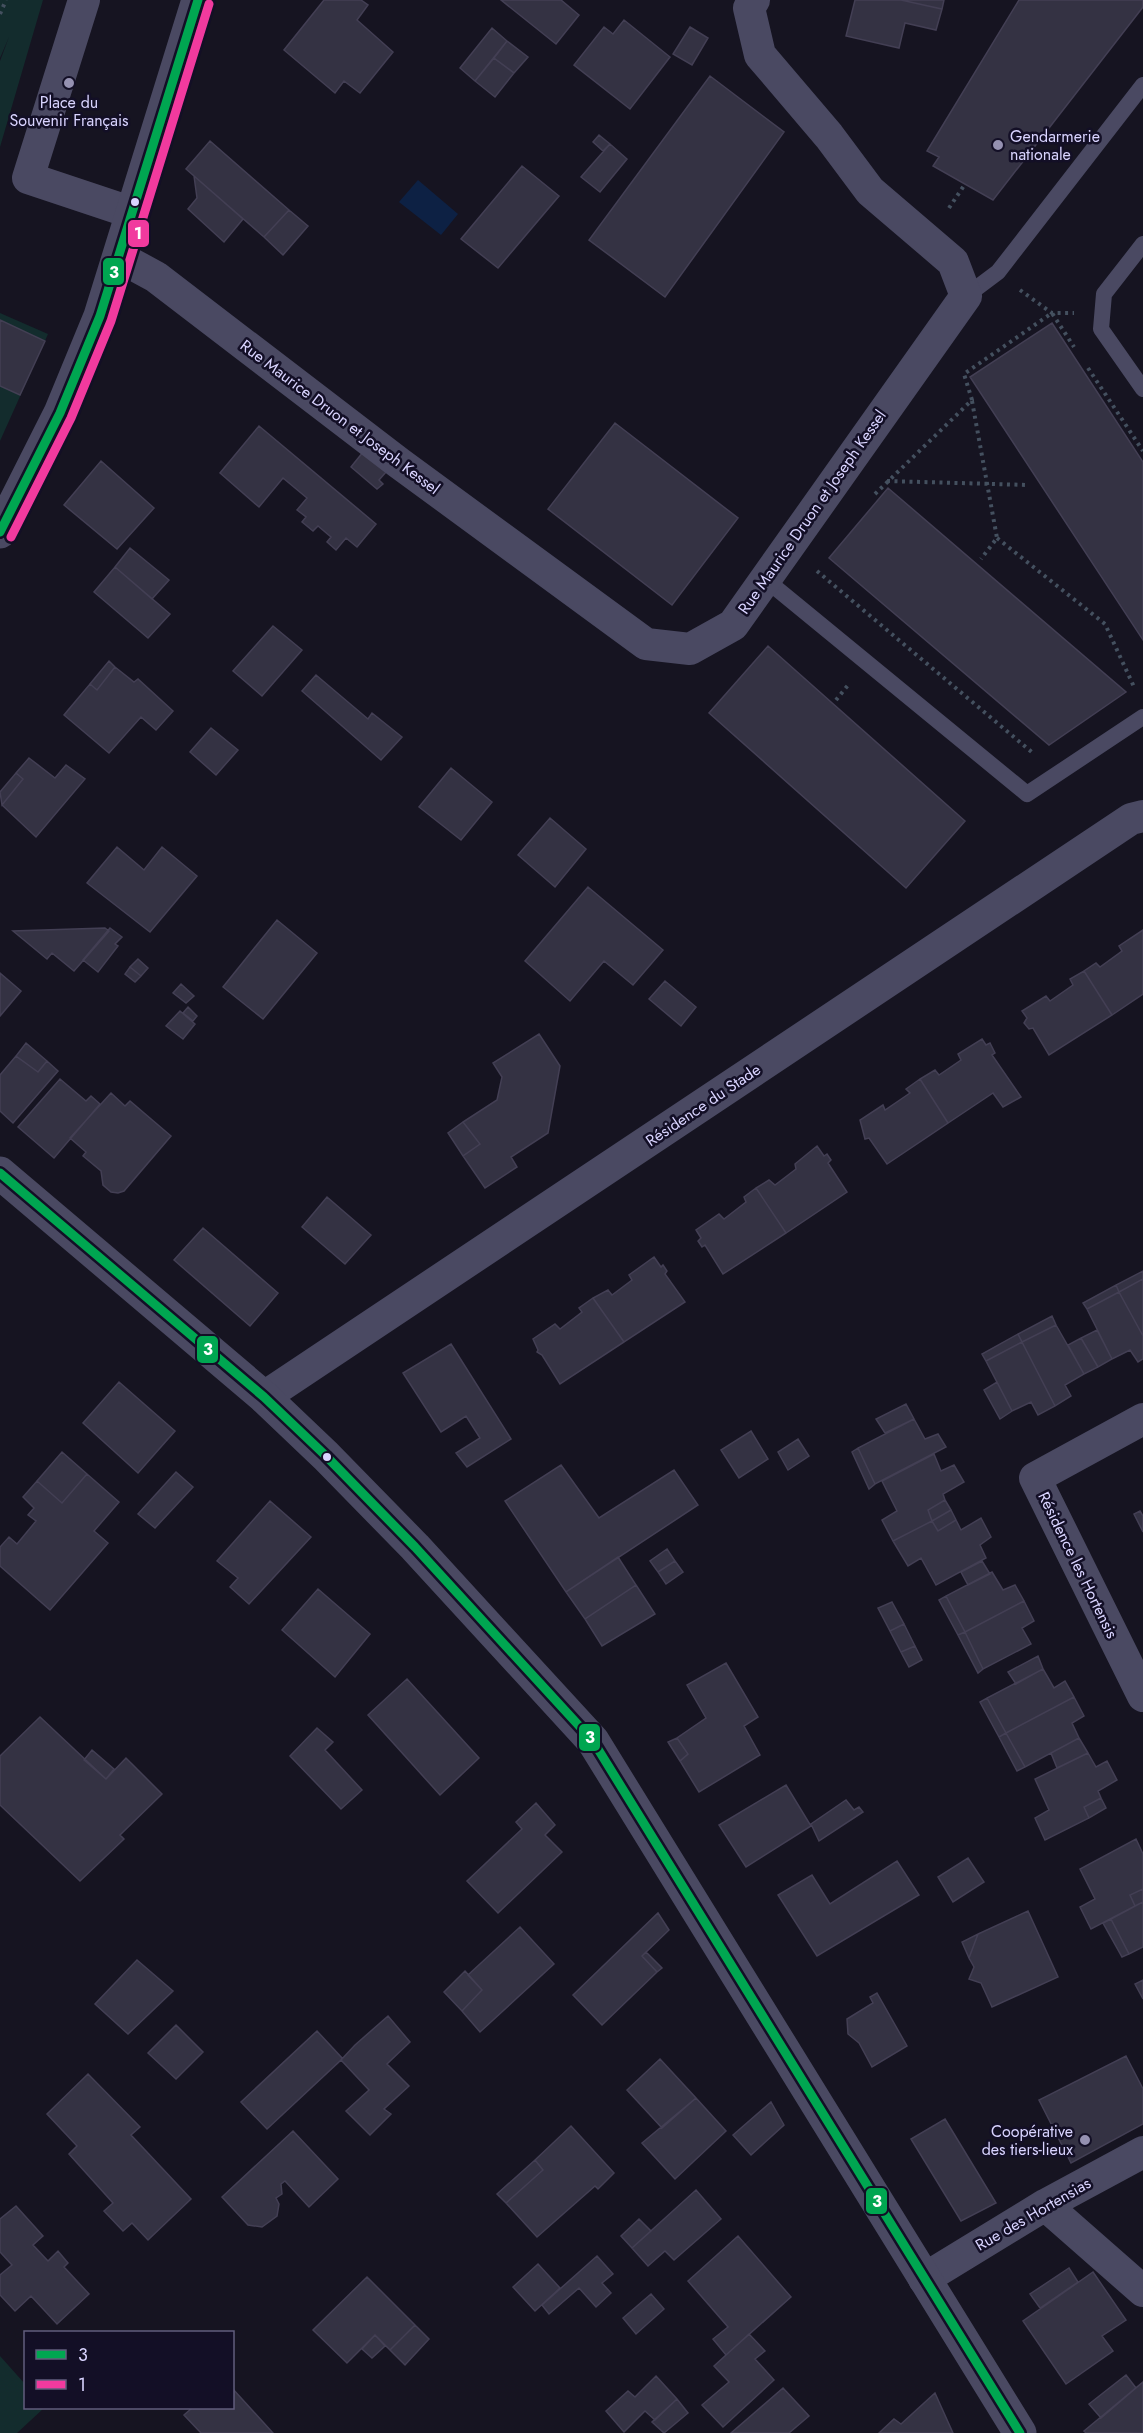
<svg xmlns="http://www.w3.org/2000/svg" width="1143" height="2433" font-family="Jost,sans-serif">
  <style>
    .green { fill: #132c2d }
    .water { fill: #0d2144 }
    .building { fill: #343243; stroke: #433f54; stroke-width: 1.5 }
    .lines { fill: none; stroke-linecap: round; stroke-linejoin: round }
    .path { stroke: #44505f; stroke-width: 4; stroke-dasharray: 3 4.5; stroke-linecap: butt }
    .service { stroke: #4a4962; stroke-width: 16 }
    .minor { stroke: #4a4962; stroke-width: 32 }
    .tertiary { stroke: #4a4962; stroke-width: 33 }
    .bus-1-casing { stroke: #130f26; stroke-width: 14 }
    .bus-2-casing { stroke: #130f26; stroke-width: 14 }
    .bus-1 { stroke: #00a651; stroke-width: 9 }
    .bus-2 { stroke: #f13a9e; stroke-width: 9 }
    .poi-dot { fill: #9591b1; stroke: #130f26; stroke-width: 2 }
    .bus-dot { fill: #d9d4ff; stroke: #130f26; stroke-width: 2 }
    .labels { text-anchor: middle; dominant-baseline: central; stroke-width: 5; stroke-linejoin: round; paint-order: stroke }
    .poi-label { font-size: 16px; fill: #d9d4ff; stroke: #130f26 }
    .street-label { font-size: 16px; fill: #d9d4ff; stroke: #130f26 }
    .line-badge { stroke: #130f26; stroke-width: 2 }
    .badge-label { font-size: 16px; text-anchor: middle; font-weight: bold; fill: #fff }
  </style>
  <rect width="100%" height="100%" fill="#161421"/>
  <path class="green" d="M0 0H43L0 147V61L9 37 0 58Z
    M0 313 48 334 0 441Z
    M0 2356 25 2384 26 2408H44L17 2433H0Z"/>
  <path class="water" d="M418 180 458 214 441 235 399 202Z"/>
  <path class="building" d="M324 0H361L368 5 357 20 393 52 360 93 344 81 335 93 284 50Z
    M501 0H561L579 15 556 44Z
    M855 0H901L942 9 936 30 905 23 899 48 846 36Z
    M901 0H944L942 9Z
    M1019 0H1143V7L993 200 933 166 939 157 927 151Z
    M624 20 670 57 630 109 574 65 604 27 613 34Z
    M690 27 708 38 692 65 673 54Z
    M492 28 507 41 475 81 460 68Z
    M507 41 528 57 514 73 494 58Z
    M494 58 514 73 495 97 475 81Z
    M710 76 784 132 665 297 589 240Z
    M599 135 610 144 603 151 593 142Z
    M210 141 289 210 264 237 186 169Z
    M610 144 627 159 600 192 581 177Z
    M522 166 559 196 498 268 461 239Z
    M194 176 243 219 224 242 188 209 197 198Z
    M289 210 308 226 283 255 264 237Z
    M0 320 45 341 20 395 0 386Z
    M1052 323 1143 462V640L970 377Z
    M615 423 738 518 672 605 548 509Z
    M259 426 376 524 357 547 346 538 336 550 327 542 331 537 318 526 313 531 302 522 306 517 297 510 307 498 283 478 259 507 220 473Z
    M363 452 386 472 379 480 383 484 377 489 351 467Z
    M101 461 154 508 117 549 64 505Z
    M888 488 1126 692 1049 745 829 558Z
    M130 548 169 580 152 599 115 567Z
    M115 567 170 614 148 638 94 592Z
    M273 626 302 650 262 696 233 671Z
    M768 646 965 821 906 888 709 713Z
    M109 661 115 667 97 690 90 684Z
    M115 667 134 682 138 679 173 711 156 730 141 717 109 753 64 715 90 684 97 690Z
    M316 675 368 719 372 713 402 737 381 760 302 691Z
    M211 728 238 750 216 775 190 752Z
    M29 758 55 778 66 765 85 779 36 837 2 805 23 779 16 773Z
    M451 768 492 802 461 840 419 807Z
    M16 773 23 779 2 805 0 792Z
    M550 818 586 849 555 887 518 855Z
    M117 847 144 870 162 847 197 876 150 932 87 883Z
    M588 887 663 950 633 985 604 961 570 1001 525 961Z
    M277 920 317 953 263 1019 223 987Z
    M105 928 109 931 74 971 52 953 47 959 13 931Z
    M110 928 122 937 115 944 118 946 98 972 83 960Z
    M1143 930V994L1112 1015 1084 971 1096 963 1100 967 1122 951 1119 946Z
    M138 959 148 968 141 976 130 967Z
    M130 967 141 976 135 982 125 974Z
    M1084 971 1112 1015 1049 1055 1033 1028 1029 1029 1024 1023 1027 1018 1022 1011 1046 996 1050 1001 1073 985 1070 979Z
    M0 973 21 991 0 1016Z
    M665 981 696 1007 681 1026 649 999Z
    M181 984 194 996 186 1003 173 993Z
    M188 1007 197 1016 193 1021 183 1013Z
    M180 1011 195 1024 183 1039 166 1026Z
    M539 1034 560 1066 548 1133 511 1157 517 1167 485 1188 463 1156 480 1144 463 1122 497 1100 502 1077 493 1063Z
    M982 1039 986 1045 990 1043 995 1053 992 1055 1021 1097 1003 1107 993 1093 948 1123 920 1079 935 1070 939 1075 961 1060 958 1054Z
    M26 1043 47 1061 38 1072 16 1056Z
    M16 1056 38 1072 47 1061 58 1071 13 1123 0 1111V1075Z
    M60 1079 86 1101 91 1096 100 1104 54 1158 18 1127Z
    M920 1079 948 1123 887 1164 869 1138 865 1139 860 1120 883 1105 885 1110 910 1093 906 1089Z
    M111 1093 125 1106 130 1101 171 1136 124 1191 118 1193 111 1192 103 1185 101 1171 83 1156 86 1152 70 1138Z
    M463 1122 480 1144 463 1156 448 1133Z
    M817 1146 824 1156 827 1154 831 1160 828 1163 847 1192 786 1233 756 1188 769 1180 775 1185 796 1169 795 1164Z
    M756 1188 786 1233 723 1274 705 1245 702 1247 698 1241 701 1238 696 1230 719 1214 724 1219 746 1202 744 1197Z
    M327 1197 371 1235 345 1264 302 1227Z
    M203 1228 278 1293 250 1326 174 1260Z
    M654 1257 661 1267 663 1265 667 1271 665 1274 685 1302 624 1342 593 1298 608 1290 612 1295 632 1280 629 1275Z
    M1143 1271V1279L1119 1292 1116 1285Z
    M1143 1279V1336L1119 1292Z
    M1116 1285 1119 1292 1087 1309 1083 1303Z
    M1119 1292 1143 1336V1359L1138 1362 1130 1350 1112 1359 1087 1309Z
    M593 1298 624 1342 560 1384 542 1355 537 1352 538 1350 533 1339 555 1324 560 1329 582 1312 579 1308Z
    M1052 1316 1056 1325 1022 1342 1018 1334Z
    M1056 1325 1084 1374 1065 1385 1071 1396 1055 1406 1022 1342Z
    M1097 1330 1112 1359 1098 1367 1081 1338Z
    M1018 1334 1022 1342 986 1361 982 1354Z
    M1081 1338 1098 1367 1084 1374 1068 1345Z
    M1022 1342 1055 1406 1038 1415 1031 1402 1012 1411 986 1361Z
    M451 1344 511 1439 467 1467 456 1453 480 1438 466 1416 441 1432 403 1373Z
    M119 1382 175 1431 138 1473 83 1423Z
    M997 1382 1012 1411 1000 1419 984 1390Z
    M906 1404 914 1419 885 1433 876 1419Z
    M914 1419 925 1439 938 1434 946 1447 875 1484 858 1448Z
    M751 1431 768 1459 739 1478 721 1450Z
    M798 1439 809 1456 788 1470 778 1452Z
    M858 1448 875 1484 869 1489 852 1452Z
    M62 1452 87 1474 62 1503 37 1481Z
    M934 1454 941 1471 954 1465 964 1482 943 1494 945 1500 928 1510 932 1521 893 1541 882 1520 897 1511 882 1481Z
    M561 1465 599 1518 674 1470 698 1505 566 1592 505 1501Z
    M176 1472 193 1487 155 1528 138 1514Z
    M87 1474 119 1502 94 1531 108 1543 50 1610 0 1566V1547L9 1537 17 1544 36 1521 28 1515 34 1508 23 1497 37 1481 62 1503Z
    M945 1500 951 1510 932 1521 928 1510Z
    M270 1501 311 1537 249 1604 230 1587 238 1578 217 1561Z
    M951 1510 956 1520 938 1531 932 1521Z
    M1140 1511 1143 1516V1532L1134 1514Z
    M981 1518 991 1537 980 1545 986 1558 936 1585 921 1558 908 1566 893 1541 932 1521 938 1531 956 1520 961 1530Z
    M667 1549 675 1561 658 1572 650 1561Z
    M618 1557 636 1585 585 1619 566 1592Z
    M675 1561 683 1572 666 1584 658 1572Z
    M982 1561 990 1574 968 1585 961 1572Z
    M992 1572 1003 1590 1015 1585 1024 1601 965 1632 946 1596Z
    M636 1585 655 1614 602 1646 585 1619Z
    M318 1589 370 1634 335 1677 282 1630Z
    M946 1596 965 1632 958 1635 939 1600Z
    M1024 1601 1034 1621 1022 1628 1031 1644 983 1669 965 1632Z
    M892 1602 904 1624 890 1631 878 1608Z
    M904 1624 915 1646 901 1652 890 1631Z
    M965 1632 983 1669 978 1673 958 1635Z
    M915 1646 922 1660 909 1667 901 1652Z
    M1038 1656 1043 1669 1016 1684 1008 1672Z
    M726 1663 758 1717 744 1726 760 1755 699 1792 680 1761 688 1754 677 1738 706 1718 687 1685Z
    M1043 1669 1054 1688 1065 1681 1074 1697 1006 1733 987 1698Z
    M407 1679 479 1758 440 1795 368 1715Z
    M1074 1697 1084 1716 1072 1723 1079 1738 1025 1767 1006 1733Z
    M987 1698 1006 1733 999 1737 980 1702Z
    M40 1717 106 1779 126 1758 162 1794 120 1835 124 1839 80 1881 0 1805V1756Z
    M317 1728 333 1742 325 1750 362 1790 341 1809 290 1756Z
    M1006 1733 1025 1767 1017 1771 999 1737Z
    M677 1738 688 1754 680 1761 668 1742Z
    M1079 1738 1088 1753 1057 1768 1051 1753Z
    M92 1750 114 1769 106 1779 84 1760Z
    M1088 1753 1096 1767 1107 1761 1117 1780 1098 1791 1101 1798 1084 1807 1089 1818 1045 1840 1035 1818 1049 1810 1035 1779Z
    M786 1785 811 1826 746 1867 719 1825Z
    M1101 1798 1106 1808 1089 1818 1084 1807Z
    M846 1800 854 1810 859 1807 863 1812 819 1841 811 1824Z
    M536 1803 555 1825 545 1835 562 1852 498 1913 467 1881 522 1829 516 1822Z
    M1136 1839 1143 1854V1889L1130 1895 1135 1906 1091 1929 1080 1907 1095 1899 1080 1869Z
    M968 1858 984 1882 953 1902 938 1877Z
    M897 1861 919 1895 817 1956 778 1895 812 1875 830 1904Z
    M1143 1889V1902L1135 1906 1130 1895Z
    M1143 1902V1947L1129 1954 1111 1919Z
    M1028 1911 1058 1977 992 2007 981 1983 969 1979 974 1967 969 1958 978 1934Z
    M658 1913 669 1930 642 1956 657 1972 602 2025 573 1995Z
    M1111 1919 1129 1954 1122 1957 1103 1923Z
    M520 1927 554 1964 480 2032 462 2011 482 1990 468 1975Z
    M978 1934 969 1958 962 1942Z
    M646 1952 662 1968 657 1972 642 1956Z
    M137 1960 173 1991 128 2034 95 2004Z
    M465 1971 482 1990 462 2011 444 1992Z
    M1143 1980V1999L1135 1984Z
    M877 1993 907 2046 872 2067 859 2043 848 2034 847 2019 873 2003 870 1997Z
    M388 2016 410 2042 387 2064 409 2086 384 2109 391 2114 370 2135 346 2111 369 2090 341 2060 355 2045Z
    M176 2025 203 2052 176 2079 148 2053Z
    M317 2031 342 2058 341 2060 267 2129 241 2102Z
    M1126 2056 1143 2089V2124L1071 2163 1039 2100Z
    M660 2059 696 2098 662 2128 627 2090Z
    M88 2074 140 2127 131 2135 191 2199 148 2240 132 2223 123 2231 104 2211 113 2203 69 2154 77 2146 47 2114Z
    M696 2098 726 2131 675 2179 642 2143Z
    M771 2102 784 2125 751 2155 733 2135Z
    M945 2119 996 2203 961 2221 911 2139Z
    M571 2126 614 2173 598 2189 595 2186 537 2237 506 2203 543 2170 535 2160Z
    M293 2131 338 2179 309 2207 285 2181 281 2184 282 2194 276 2198 279 2204 277 2216 262 2227 248 2225 222 2197Z
    M535 2160 543 2170 506 2203 497 2194Z
    M696 2190 721 2219 674 2260 665 2251 648 2266 632 2248Z
    M16 2206 43 2236 33 2245 48 2261 58 2251 68 2263 64 2267 89 2294 57 2324 31 2296 15 2311 0 2295V2275L12 2265 0 2252V2219Z
    M639 2219 651 2231 632 2248 621 2236Z
    M738 2236 791 2297 726 2355 713 2339 728 2327 688 2281Z
    M597 2256 613 2274 602 2283 611 2293 596 2307 579 2288 549 2314 542 2305Z
    M538 2264 560 2288 535 2311 513 2287Z
    M1069 2268 1078 2282 1040 2308 1030 2294Z
    M1093 2272 1126 2320 1102 2336 1113 2351 1066 2384 1023 2321Z
    M367 2277 415 2325 390 2350 375 2335 347 2363 313 2330Z
    M651 2294 664 2309 636 2334 623 2318Z
    M415 2325 429 2339 405 2365 390 2350Z
    M749 2334 765 2351 755 2359 774 2380 723 2427 702 2405 729 2382 714 2366Z
    M375 2335 385 2346 372 2358 362 2349Z
    M1126 2375 1136 2388 1101 2418 1089 2404Z
    M656 2376 677 2399 655 2420 645 2411 624 2432 606 2411 628 2391 635 2397Z
    M1143 2382V2433H1086L1084 2431Z
    M232 2388 273 2433H201L184 2415 192 2408H232Z
    M783 2388 809 2416 789 2433H731Z
    M935 2393 953 2433H879L894 2419 901 2424Z
    M677 2399 688 2413 664 2433 652 2422Z"/>
  <g class="lines">
    <path class="path" d="M0 14 6 0
      M949 208 965 184
      M1020 290 1052 313H1074
      M1088 368 1143 451
      M972 401 997 538 981 559
      M887 481 1029 485
      M875 494 972 400 964 374 1052 313 1074 347
      M997 538 1105 624 1135 689
      M817 571 1034 754
      M836 700 849 684"/>
    <path class="service" d="M1143 244 1104 294 1101 329 1143 389
      M966 296 998 272 1143 85
      M765 579 1027 794 1143 717"/>
    <path class="minor" d="M84 0 28 178 133 213
      M119 257 156 277 399 463 646 644 690 649 733 625 966 296 953 262 870 191 829 136 760 55 749 8 754 0
      M264 1397 1131 819 1143 816
      M1143 1419 1035 1478 1143 1696
      M1045 2205 1143 2291
      M924 2279 1045 2205 1143 2152"/>
    <path class="tertiary" d="M0 532 60 413 100 316 198 0
      M0 1173 264 1397 326 1456 415 1547 593 1741 1020 2433"/>
    <defs>
      <path id="bus-1" d="M0 532 60 413 100 316 198 0
        M0 1173 264 1397 326 1456 415 1547 593 1741 1020 2433"/>
      <path id="bus-2" d="M11 537 71 418 111 321 209 4"/>
    </defs>
    <use href="#bus-1" class="bus-1-casing"/>
    <use href="#bus-2" class="bus-2-casing"/>
    <use href="#bus-1" class="bus-1"/>
    <use href="#bus-2" class="bus-2"/>
  </g>
  <g class="poi-dot">
    <circle cx="69" cy="83" r="6"/>
    <circle cx="998" cy="145" r="6"/>
    <circle cx="1085" cy="2140" r="6"/>
  </g>
  <g class="bus-dot">
    <circle cx="135" cy="202" r="5"/>
    <circle cx="327" cy="1457" r="5"/>
  </g>
  <g class="labels">
    <g class="poi-label">
      <text x="69" y="102">Place du<tspan x="69" dy="18">Souvenir Français</tspan></text>
      <text x="1010" y="136" text-anchor="start">Gendarmerie<tspan x="1010" dy="18">nationale</tspan></text>
      <text x="1073" y="2131" text-anchor="end">Coopérative<tspan x="1073" dy="18">des tiers-lieux</tspan></text>
    </g>
    <g class="street-label">
      <text transform="translate(340 417) rotate(37)">Rue Maurice Druon et Joseph Kessel</text>
      <text transform="translate(812 512) rotate(-55)">Rue Maurice Druon et Joseph Kessel</text>
      <text transform="translate(703 1105) rotate(-34)">Résidence du Stade</text>
      <text transform="translate(1078 1565) rotate(64)">Résidence les Hortensis</text>
      <text transform="translate(1033 2214) rotate(-30)">Rue des Hortensias</text>
    </g>
  </g>
  <g class="line-badge">
    <rect x="127" y="219" width="23" height="29" rx="6" fill="#f13a9e"/>
    <rect x="102" y="257" width="23" height="29" rx="6" fill="#00a651"/>
    <rect x="196" y="1335" width="23" height="29" rx="6" fill="#00a651"/>
    <rect x="578" y="1723" width="23" height="29" rx="6" fill="#00a651"/>
    <rect x="865" y="2187" width="23" height="28" rx="6" fill="#00a651"/>
  </g>
  <g class="badge-label">
    <text x="138" y="239">1</text>
    <text x="114" y="278">3</text>
    <text x="208" y="1355">3</text>
    <text x="590" y="1743">3</text>
    <text x="877" y="2207">3</text>
  </g>
  <rect x="24" y="2331" width="210" height="78" fill="#130f26" stroke="#625e7d" stroke-width="1.5"/>
  <rect x="36" y="2350" width="30" height="9" fill="#00a651" stroke="#625e7d" stroke-width="1.5"/>
  <text x="78" y="2361" font-size="18" fill="#d9d4ff">3</text>
  <rect x="36" y="2380" width="30" height="9" fill="#f13a9e" stroke="#625e7d" stroke-width="1.5"/>
  <text x="78" y="2391" font-size="18" fill="#d9d4ff">1</text>
</svg>
